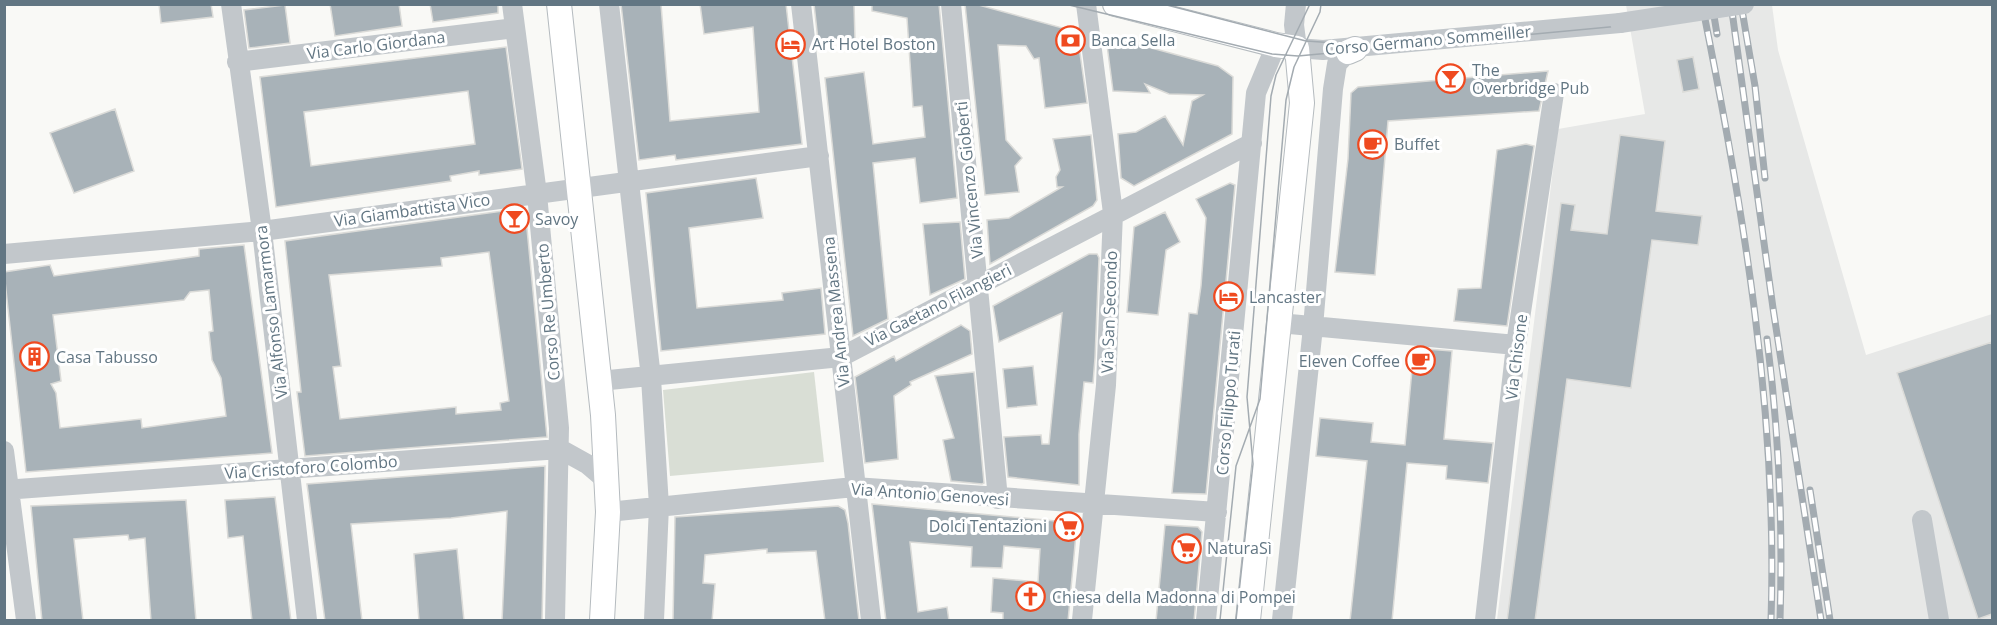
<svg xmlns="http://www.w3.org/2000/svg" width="1997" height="625" font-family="'Open Sans',sans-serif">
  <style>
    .built { fill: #e7e8e7 }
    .green { fill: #d9ded5 }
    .building { fill: #a8b2b8; stroke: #dbdbd8; stroke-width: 1.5; fill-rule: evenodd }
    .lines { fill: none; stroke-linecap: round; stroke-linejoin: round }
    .major-casing { stroke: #b5bbbf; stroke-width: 26 }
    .minor { stroke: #c2c7cb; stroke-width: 20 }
    .major { stroke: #fff; stroke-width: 24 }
    .tram { stroke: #a3abb1; stroke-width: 1.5 }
    .rail-casing { stroke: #a3abb1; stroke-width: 7 }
    .rail { stroke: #fff; stroke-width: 4.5; stroke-dasharray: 14; stroke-linecap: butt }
    .minor-bridge { stroke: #c2c7cb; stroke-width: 20 }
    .labels { text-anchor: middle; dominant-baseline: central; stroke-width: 6; stroke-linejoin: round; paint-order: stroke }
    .poi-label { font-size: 16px; fill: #627683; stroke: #fff; text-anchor: start }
    .street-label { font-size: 16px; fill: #627683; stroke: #fff }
  </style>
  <rect width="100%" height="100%" fill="#f9f9f6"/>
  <path class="built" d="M1626 5H1772L1778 50 1866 355 1992 314V620H1497L1558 129 1645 114Z"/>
  <path class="green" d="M814 372 824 462 670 476 663 390Z"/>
  <path class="building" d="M159 4H211L213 17 161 23Z
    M330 4H399L402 26 335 36Z
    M430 4H498V13L433 22Z
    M621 4H661L670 121 759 112 753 27 704 34 700 4H786L802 144 676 160 675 155 639 160Z
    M814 4H854L855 40H818Z
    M872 4H939L957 198 920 203 915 158 873 163 888 319 853 336 825 78 864 72 873 144 925 137 922 106 913 107 907 18 872 11Z
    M965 4H975L1077 32 1087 103 1045 108 1039 58 1034 59 1026 46 998 45 1006 140 1022 158 1015 166 1019 192 985 195Z
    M285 5 290 43 249 48 244 10Z
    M1111 37 1218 66 1233 77 1232 134 1134 186 1121 178 1118 134 1136 132 1165 116 1183 145 1192 101 1203 95 1169 94 1145 84 1150 93 1113 91 1107 45Z
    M506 47 522 169 479 175V171L450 176 451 181 276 207 260 77ZM468 91 475 144 311 166 304 112Z
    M1693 57 1699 89 1683 92 1677 60Z
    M1548 71 1539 111 1388 121 1375 275 1335 272 1348 159 1351 93 1358 87Z
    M115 109 134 171 74 193 50 133Z
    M1091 135 1097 200 1093 206 990 264 987 220 1009 218 1062 187H1057L1056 177 1060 170 1053 139Z
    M1620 135 1665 141 1656 211 1702 216 1698 245 1652 240 1631 388 1567 379 1535 621H1507L1561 203 1575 205 1571 230 1607 234Z
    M1526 144 1534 146 1507 326 1454 321 1458 289 1481 288 1497 150Z
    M756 178 763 218 689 228 697 308 783 300 782 293 821 288 825 334 661 351 646 193Z
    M1230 183 1235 185 1206 494 1172 493 1189 313 1197 314 1201 286 1206 218 1196 199Z
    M525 208 547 437 305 456 297 392H301L285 241ZM489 252 509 401 500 403 501 410 456 414V407L340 419 333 367 341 366 329 275 442 266 441 258Z
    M1165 212 1180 242 1166 250 1158 315 1127 312 1134 227Z
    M960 222 965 279 930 295 923 224Z
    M244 245 272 453 26 472 4 272 50 265 54 276 199 256V249ZM209 290 213 331 209 332 212 360 221 378 226 416 142 428 141 419 60 428 56 393 51 384 61 381 53 315 184 300 190 292Z
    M1089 254H1097L1099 258 1095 358 1093 383 1084 382 1079 434V485L1008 477 1004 437 1041 435 1042 444H1049L1062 313 999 342 993 306Z
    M961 325 970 331 972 354 910 382 911 385 894 396 898 459 865 463 855 377 894 356 896 361Z
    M1992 342V614L1978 619 1897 373Z
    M1414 348 1452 351 1444 439 1493 443 1488 483 1446 479 1447 466 1407 463 1392 621H1350L1367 461 1316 456 1320 418 1373 423 1371 442 1405 445Z
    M1033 366 1037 405 1007 408 1003 369Z
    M974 372 984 483 982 484 951 481 943 440 954 438 935 376Z
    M545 466 542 621H502L507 511 451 518 351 524 362 621H325L307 484Z
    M275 497 291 621H252L243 536 228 538 225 500Z
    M186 500 196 621H151L145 538 129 540 128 535 74 539 83 621H42L31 506Z
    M872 504 1077 523 1068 621H1003V613L991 612 993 578 1038 582 1040 549 1004 546 1002 568 971 567 972 547 910 542 918 612 947 607 949 621H886Z
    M838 506 845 510 848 523 859 621H825L816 551 767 553V549L705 555 703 583 715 584 712 621H673L675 517Z
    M1165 525 1198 527 1202 532 1194 621H1156Z
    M457 549 464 621H419L414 554Z"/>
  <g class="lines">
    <defs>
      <path id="major" d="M559 4 603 415 608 512 602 620
        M1115 4 1276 45 1297 48 1302 103 1248 620
        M1348 52 1355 49"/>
    </defs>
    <use href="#major" class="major-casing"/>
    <path class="minor" d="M231 4 262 231 307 620
      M512 4 537 194 559 428 555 620
      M609 4 651 378 659 506 654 620
      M801 4 871 620
      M951 4 998 499
      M1296 4 1294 25 1297 48 1323 50 1620 23
      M237 62 515 28
      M4 254 262 231 819 156
      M1279 323 1516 345
      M599 381 841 357 1252 143
      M4 451 26 620
      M4 490 560 449 587 464 607 481
      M608 512 854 487 1217 512
      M1922 520 1939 620
      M1082 620 1106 385 1113 213 1086 4
      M1206 620 1256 93 1276 45
      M1282 620 1313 327 1333 89 1337 64 1348 52
      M1485 620 1516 345 1554 93"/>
    <use href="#major" class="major"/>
    <path class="tram" d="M1065 4 1272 54 1298 56 1620 26 1760 4
      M1163 4 1306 41 1350 44
      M1220 620 1236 466 1260 399 1286 100 1294 67 1320 12 1321 4
      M1236 620 1253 464 1247 397 1271 96 1276 75 1310 4"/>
    <defs>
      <path id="rail" d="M1702 4C1743 207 1778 413 1771 620
        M1712 4 1717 34
        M1731 4 1773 308 1821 620
        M1741 4 1755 86 1765 178
        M1767 339C1779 432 1783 527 1780 620
        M1810 490 1830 620"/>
    </defs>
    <use href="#rail" class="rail-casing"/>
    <use href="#rail" class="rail"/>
    <path class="minor-bridge" d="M1620 23 1744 4"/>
  </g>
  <defs>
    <symbol id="bank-ring" viewBox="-11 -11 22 22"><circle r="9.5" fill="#fff" stroke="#ef4a20" stroke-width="1.5"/><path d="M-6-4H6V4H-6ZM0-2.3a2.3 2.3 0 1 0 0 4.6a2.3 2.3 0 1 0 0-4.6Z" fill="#ef4a20"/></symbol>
    <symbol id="hotel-ring" viewBox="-11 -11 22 22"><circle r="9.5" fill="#fff" stroke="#ef4a20" stroke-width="1.5"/><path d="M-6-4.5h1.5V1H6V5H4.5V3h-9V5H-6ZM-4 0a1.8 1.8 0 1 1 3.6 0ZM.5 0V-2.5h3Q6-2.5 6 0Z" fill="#ef4a20"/></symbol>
    <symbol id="bar-ring" viewBox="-11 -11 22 22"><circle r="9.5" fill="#fff" stroke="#ef4a20" stroke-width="1.5"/><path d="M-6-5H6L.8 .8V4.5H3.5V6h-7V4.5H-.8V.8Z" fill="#ef4a20"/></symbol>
    <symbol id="cafe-ring" viewBox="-11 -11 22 22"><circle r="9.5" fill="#fff" stroke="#ef4a20" stroke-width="1.5"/><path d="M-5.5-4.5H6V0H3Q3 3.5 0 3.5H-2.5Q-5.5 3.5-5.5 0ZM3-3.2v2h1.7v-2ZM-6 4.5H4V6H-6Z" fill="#ef4a20"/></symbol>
    <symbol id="building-ring" viewBox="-11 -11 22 22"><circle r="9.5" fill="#fff" stroke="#ef4a20" stroke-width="1.5"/><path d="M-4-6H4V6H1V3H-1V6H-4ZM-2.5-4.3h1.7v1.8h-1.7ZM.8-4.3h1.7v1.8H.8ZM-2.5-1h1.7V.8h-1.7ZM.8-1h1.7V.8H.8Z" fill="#ef4a20"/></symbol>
    <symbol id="supermarket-ring" viewBox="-11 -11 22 22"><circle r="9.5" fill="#fff" stroke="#ef4a20" stroke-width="1.5"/><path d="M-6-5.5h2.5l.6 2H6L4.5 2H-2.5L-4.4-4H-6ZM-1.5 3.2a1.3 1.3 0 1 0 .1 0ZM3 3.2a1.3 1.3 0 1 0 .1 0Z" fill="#ef4a20"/></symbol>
    <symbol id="church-ring" viewBox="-11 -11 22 22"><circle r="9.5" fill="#fff" stroke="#ef4a20" stroke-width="1.5"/><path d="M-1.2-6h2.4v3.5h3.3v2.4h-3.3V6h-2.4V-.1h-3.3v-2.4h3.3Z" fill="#ef4a20"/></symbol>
  </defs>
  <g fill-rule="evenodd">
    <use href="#bank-ring" x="1054" y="24" width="33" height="33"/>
    <use href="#hotel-ring" x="774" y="28" width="33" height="33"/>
    <use href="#bar-ring" x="1434" y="62" width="33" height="33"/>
    <use href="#cafe-ring" x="1356" y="128" width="33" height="33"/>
    <use href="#bar-ring" x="498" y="202" width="33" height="33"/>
    <use href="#hotel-ring" x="1212" y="280" width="33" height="33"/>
    <use href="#building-ring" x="18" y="340" width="33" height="33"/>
    <use href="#cafe-ring" x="1404" y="344" width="33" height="33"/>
    <use href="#supermarket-ring" x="1052" y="510" width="33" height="33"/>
    <use href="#supermarket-ring" x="1170" y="532" width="33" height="33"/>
    <use href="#church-ring" x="1014" y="580" width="33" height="33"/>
  </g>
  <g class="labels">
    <g class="poi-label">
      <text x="1091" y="40">Banca Sella</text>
      <text x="812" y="44">Art Hotel Boston</text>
      <text x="1472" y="70">The<tspan x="1472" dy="18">Overbridge Pub</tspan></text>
      <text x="1394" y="144">Buffet</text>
      <text x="535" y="219">Savoy</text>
      <text x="1249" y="297">Lancaster</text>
      <text x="56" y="357">Casa Tabusso</text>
      <text x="1400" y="361" text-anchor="end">Eleven Coffee</text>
      <text x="1047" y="526" text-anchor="end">Dolci Tentazioni</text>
      <text x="1207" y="548">NaturaSì</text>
      <text x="1052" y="597">Chiesa della Madonna di Pompei</text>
    </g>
    <g class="street-label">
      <text transform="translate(1428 40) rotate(-5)">Corso Germano Sommeiller</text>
      <text transform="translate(376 45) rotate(-7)">Via Carlo Giordana</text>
      <text transform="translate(969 180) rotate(-96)">Via Vincenzo Gioberti</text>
      <text transform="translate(412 210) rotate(-8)">Via Giambattista Vico</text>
      <text transform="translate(938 305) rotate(-27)">Via Gaetano Filangieri</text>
      <text transform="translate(271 312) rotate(-97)">Via Alfonso Lamarmora</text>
      <text transform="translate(548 312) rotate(-95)">Corso Re Umberto</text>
      <text transform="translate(836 312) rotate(-96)">Via Andrea Massena</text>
      <text transform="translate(1109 312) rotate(-88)">Via San Secondo</text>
      <text transform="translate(1516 357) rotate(-83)">Via Chisone</text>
      <text transform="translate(1228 403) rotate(-85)">Corso Filippo Turati</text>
      <text transform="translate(311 467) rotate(-4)">Via Cristoforo Colombo</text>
      <text transform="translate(930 494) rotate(4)">Via Antonio Genovesi</text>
    </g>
  </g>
  <rect width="1997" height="625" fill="none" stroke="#627683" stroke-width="12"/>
</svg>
